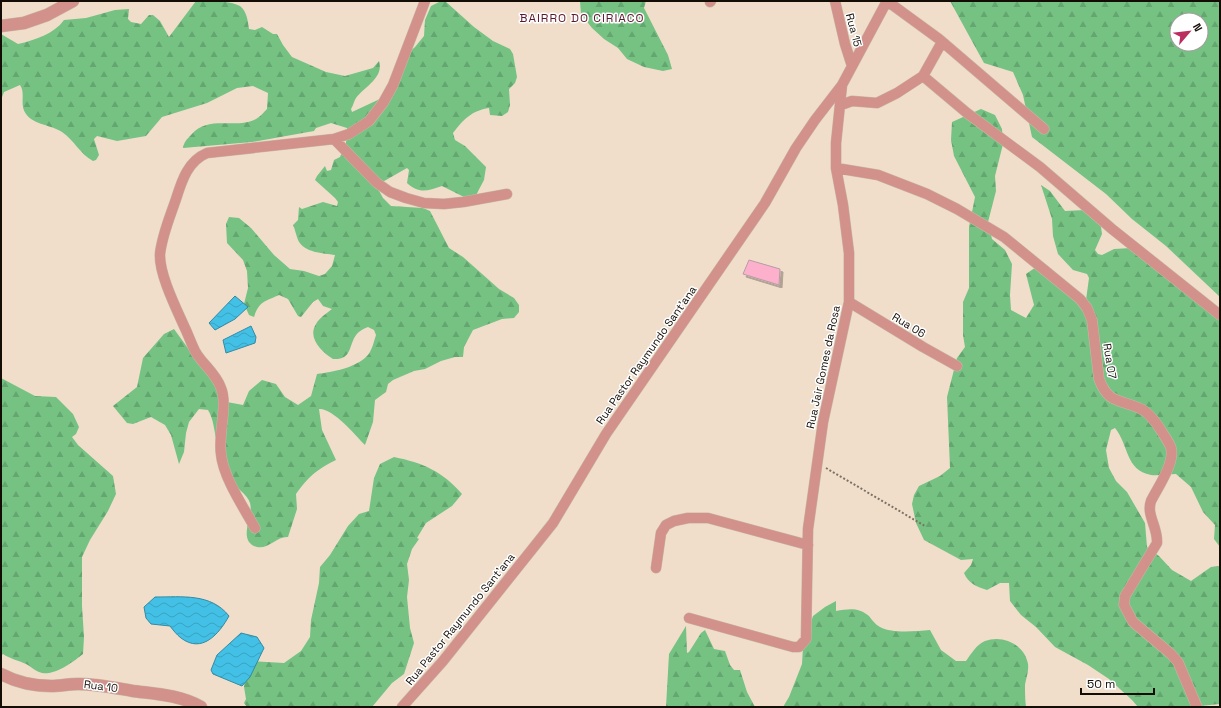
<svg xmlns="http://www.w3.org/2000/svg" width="1221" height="708" font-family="'Space Grotesk',sans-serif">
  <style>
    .forest { fill: url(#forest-firs); fill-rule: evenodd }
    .water { fill: url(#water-waves); stroke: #348aa2 }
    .building { fill: #fdb0cb; stroke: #b79ca5; filter: url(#shadow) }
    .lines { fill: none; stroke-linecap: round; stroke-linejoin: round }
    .minor-casing { stroke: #c8b8a7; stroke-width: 11 }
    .tertiary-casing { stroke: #c8b8a7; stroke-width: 13 }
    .path { stroke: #7d7164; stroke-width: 2; stroke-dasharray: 2 2; stroke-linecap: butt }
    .minor { stroke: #d3918b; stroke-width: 10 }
    .tertiary { stroke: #d3918b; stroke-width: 12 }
    .labels { text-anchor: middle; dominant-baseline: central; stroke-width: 3; stroke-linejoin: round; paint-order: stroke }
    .street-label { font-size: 11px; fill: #130d06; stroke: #fff }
    .neighbourhood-label { font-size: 12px; letter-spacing: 1px; fill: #5a172d; stroke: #fff }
  </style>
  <defs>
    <pattern id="forest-firs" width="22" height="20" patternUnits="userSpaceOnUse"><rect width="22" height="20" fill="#75c283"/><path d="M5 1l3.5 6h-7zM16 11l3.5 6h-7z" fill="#64a670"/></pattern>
    <pattern id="water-waves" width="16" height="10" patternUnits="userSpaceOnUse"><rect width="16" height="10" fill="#42c0e5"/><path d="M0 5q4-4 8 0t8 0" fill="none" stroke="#39a4c3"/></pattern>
    <filter id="shadow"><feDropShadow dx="3" dy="3" stdDeviation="0" flood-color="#0004"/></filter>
  </defs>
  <rect width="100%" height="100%" fill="#f0deca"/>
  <path class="forest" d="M196 1C210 1 228 0 240 6 247 11 248 22 249 29L255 30 262 27 273 34H277L283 45 292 57 326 72 345 76 373 68 379 61C384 78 365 86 356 98 354 101 353 106 351 109L352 112 382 98 403 58 415 47 424 36 425 20 431 6 441 1H445L474 27 493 41 510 49 513 54 517 77 515 83 509 89 510 105 508 112 502 116 490 115 489 108C471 111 464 119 453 133L455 140 465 146 486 167 484 180 475 197 466 198 442 186C427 191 419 194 407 183L409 170 407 168 379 184 377 187 383 198 391 206 423 208 430 211 449 248 463 257 499 289 514 298 519 305V312L514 318 502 319 473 330 464 347 463 357H455L441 361 425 369 414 371 393 380 388 384 386 392 375 400 373 422 365 445C355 435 333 408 319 409L322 430 336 460C316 470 309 476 296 494L297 509 288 537C276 536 267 552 254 546 238 538 254 516 250 503 248 495 235 487 231 480 226 472 219 451 217 442 214 431 214 420 208 410L199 409 189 422 186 433 184 452 179 464 171 435 165 425 151 417 133 424 127 423 113 406 137 387 143 358 164 334 174 329 198 362 209 375 217 390 227 402 243 405 249 391 262 380 276 384 285 397 298 405 311 396 317 374C333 372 355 368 367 356 372 351 374 341 376 335L374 330 368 327C347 334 355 353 342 358 340 359 336 359 333 359 322 352 307 338 316 324 319 318 327 313 332 309L323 306 318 299 313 302 301 317 298 316 288 299 279 295C266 301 259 301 254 317L249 315 244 304 248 288 247 271 243 260 227 243 226 224 229 217 239 218 251 228 274 255 290 269 304 271 319 276 325 274 332 266 335 255C323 253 304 253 298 240 296 235 295 229 293 225L298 220 299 207 302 209 323 202 337 206 338 202 335 198 315 180 317 176 325 166 327 171 331 170 334 160 340 157 346 143 347 128 331 123 316 128 314 131 252 142 183 148C184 142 187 139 191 135 208 114 236 130 256 119 260 117 264 112 267 109L268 93 253 86 237 88 207 103 162 117 146 136 117 141 97 136 94 139 99 155 96 160 93 161C80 154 74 140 62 132 52 125 34 125 26 114 19 105 26 93 20 85L4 92 1 100V34L18 44C35 40 54 34 64 20L86 18 115 10 129 9 128 19 131 22 141 24 149 15H153L160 21 169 37Z
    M580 1H646L644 8 668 55 672 69 663 71 644 67 627 59 618 48 604 39 592 28 581 14Z
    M950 1H1220V297L1166 246 1132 219 1106 194 1032 137 1023 95 1013 72 984 63ZM1177 20H1201V44H1177Z
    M981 109 995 115 1002 129 1003 144 995 176 996 191 988 222 992 239 1005 250 1012 264 1010 295 1011 310 1026 318 1034 305 1026 274 1039 265 1086 300 1089 278 1087 274 1073 270 1058 254 1053 236 1052 219 1041 185 1050 191 1065 211 1085 210 1100 220 1102 234 1095 250 1098 254 1102 255 1114 249 1131 248 1220 316V547L1214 539 1215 525 1203 512 1191 487 1176 474C1168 474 1158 476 1151 475 1125 470 1129 445 1115 428L1111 430 1106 450 1109 468 1116 481 1127 492 1145 523 1147 547 1159 556 1172 570 1191 581 1211 567 1220 566V704L1190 707H1138L1132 700 1109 679 1088 665 1055 647 1036 627 1021 615 1010 601 1009 583H1000L987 590C977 587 968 583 964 573L971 565 973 559 961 560 924 540 916 523 912 504 914 495 919 486 940 476 950 468 947 397 957 358 965 347 963 335V302L969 288V227L975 197 954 156 951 140 952 122Z
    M1 378 35 396 56 397 73 414 79 427 76 434 72 437 78 445 113 476 116 494 108 511 90 540 82 557V606L84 637 83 654C73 662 52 678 39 672 34 670 30 666 26 664 18 660 10 659 3 654L1 656Z
    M394 457C423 463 442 471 462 494L452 506 426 523 417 538 419 539 412 549 407 564 409 580 407 597 410 628 414 643 404 674 392 683 372 707H247L244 703 246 699 244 687 246 663 250 661 284 663 301 651 310 637 311 620 319 583 320 567 330 555 348 526 359 514 369 511 374 478 380 464Z
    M836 601V611C849 609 858 607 869 616 872 620 876 625 880 627 893 634 916 631 930 630L941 650 956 661H966C971 654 977 644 985 641 1003 634 1025 645 1028 664 1029 670 1026 679 1025 685 1025 693 1025 700 1026 707H783L789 697 802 664 803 647 813 616 825 607Z
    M686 626 687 653 689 652 701 633 705 630 714 649 725 651 730 665 734 670H740L747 692 755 707H666L669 654Z"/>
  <path class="water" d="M235 296 248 307 235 319 215 330 209 323Z
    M251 326 256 337 255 343 226 353 223 340Z
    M155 597C182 597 211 593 229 616 219 634 202 654 181 638 177 635 173 630 170 626L151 624 146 618 144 607Z
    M241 633 257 637 264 648 250 677 242 686 213 674 211 670 217 655Z"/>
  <path class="building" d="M749 260 780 269 779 285 743 274Z"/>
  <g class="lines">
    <defs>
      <path id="minor" d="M835 1 845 44 852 66
        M887 1 939 39 1044 129
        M710 2 711 1
        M923 76 967 113 1040 167 1112 229 1220 315
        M841 105 852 101 877 103 897 93 923 76 942 42
        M334 139 377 183 390 192 406 198 424 203 444 204 463 202 507 194
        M836 168 878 175 927 194 957 209 1004 237 1080 299 1087 308 1092 320 1099 379C1108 403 1118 399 1139 408 1149 412 1156 422 1162 432 1165 437 1169 442 1171 448 1175 463 1158 487 1151 501 1146 515 1158 527 1157 543L1125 596 1124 605 1133 622 1171 654 1178 662 1197 707
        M849 302 923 347 957 366
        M255 528C244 508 223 477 221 454 218 434 228 405 221 388 216 373 202 364 195 351 191 343 188 334 184 326 176 308 159 274 160 254 162 235 170 217 176 199 182 180 188 161 207 153L334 139 349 134 369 121 383 103 393 85 425 1
        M656 568 661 533 666 525 674 521 688 518H708L808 545
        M689 618 793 647H799L806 639 808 529 823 422 849 302V253L843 205 836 168V143L842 85
        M402 707 443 661 553 523 606 434 765 203 796 148 815 120 842 85 887 1"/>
      <path id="tertiary" d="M1 26 24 23 47 15 73 1
        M1 674C16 682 34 686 51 686 60 686 69 684 78 684 97 684 115 688 133 691 156 694 180 695 201 707"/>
    </defs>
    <use href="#minor" class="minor-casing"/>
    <use href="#tertiary" class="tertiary-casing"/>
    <path class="path" d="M826 468 925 526"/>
    <use href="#minor" class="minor"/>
    <use href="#tertiary" class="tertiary"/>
  </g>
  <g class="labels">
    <g class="street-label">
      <text transform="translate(854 30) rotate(75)">Rua 15</text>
      <text transform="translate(909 325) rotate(31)">Rua 06</text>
      <text transform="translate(646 355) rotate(-55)">Rua Pastor Raymundo Sant’ana</text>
      <text transform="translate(1110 361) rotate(81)">Rua 07</text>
      <text transform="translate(823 367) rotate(-78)">Rua Jair Gomes da Rosa</text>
      <text transform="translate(460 619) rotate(-51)">Rua Pastor Raymundo Sant’ana</text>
      <text transform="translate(101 686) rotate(7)">Rua 10</text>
    </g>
    <g class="neighbourhood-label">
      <text x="582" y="18">BAIRRO DO CIRIACO</text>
    </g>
  </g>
  <rect width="1221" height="708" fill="none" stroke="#130d06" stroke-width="4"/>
  <g transform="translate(1189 32) rotate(62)"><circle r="19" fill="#ffffff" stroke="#a19e9b"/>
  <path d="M0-3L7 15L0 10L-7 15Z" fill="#bc2e5f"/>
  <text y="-6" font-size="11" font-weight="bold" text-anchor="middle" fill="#130d06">N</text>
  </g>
  <path d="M1081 688v6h73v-6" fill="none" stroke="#130d06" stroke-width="2"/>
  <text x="1087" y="688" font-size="12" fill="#130d06" stroke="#ffffff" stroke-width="3" paint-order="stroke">50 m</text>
</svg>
